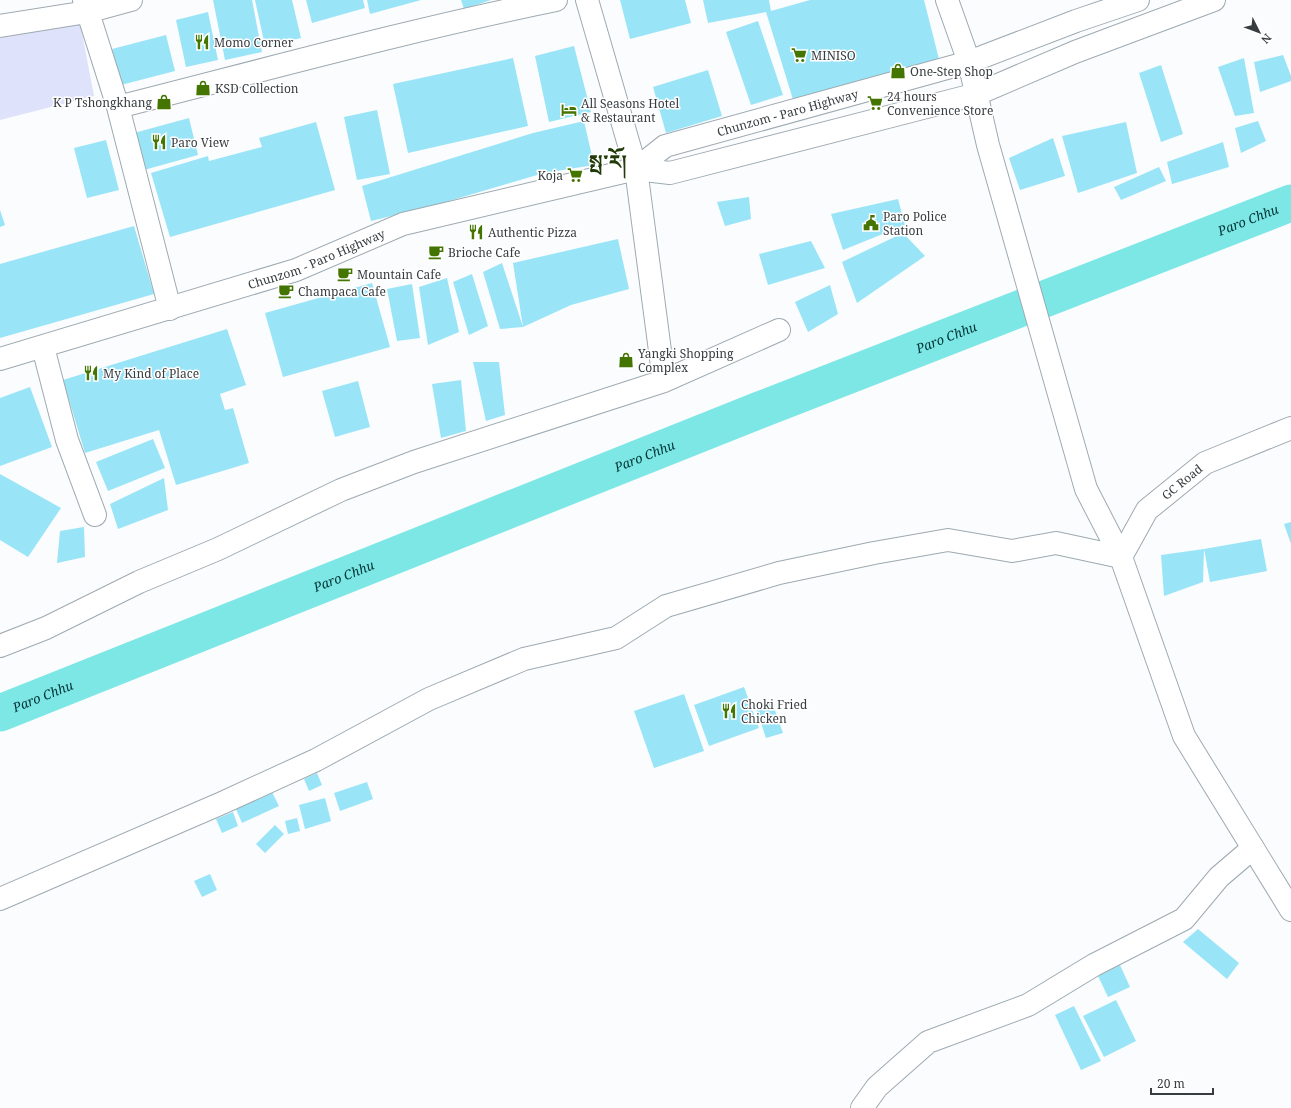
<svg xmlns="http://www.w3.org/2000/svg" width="1291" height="1108" font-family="'Noto Serif','Noto Serif Tibetan',serif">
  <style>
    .green { fill: #dee3fb }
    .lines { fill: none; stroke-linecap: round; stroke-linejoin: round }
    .river { stroke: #7de7e6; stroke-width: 37 }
    .building { fill: #99e5f7 }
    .street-casing { stroke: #9eaab1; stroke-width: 24 }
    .secondary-casing { stroke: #9eaab1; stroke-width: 24 }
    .street { stroke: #fff; stroke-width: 22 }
    .secondary { stroke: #fff; stroke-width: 22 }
    .labels { text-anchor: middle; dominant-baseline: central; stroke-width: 3; stroke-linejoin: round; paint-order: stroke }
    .poi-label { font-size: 12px; fill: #373c3f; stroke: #fff; text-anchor: start }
    .street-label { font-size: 12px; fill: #373c3f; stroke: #fff }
    .water-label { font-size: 13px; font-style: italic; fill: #003535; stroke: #fff }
    .town-label { font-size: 20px; font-weight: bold; fill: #213a08; stroke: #fff }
  </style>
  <rect width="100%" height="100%" fill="#fafcfe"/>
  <path class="green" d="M80 22 94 96 0 120V36Z"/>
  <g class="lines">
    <path class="river" id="s1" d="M0 713 757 411 1291 203"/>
  </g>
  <path class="building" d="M213 0H252L262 52 225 60Z
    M255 0H292L301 38 265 46Z
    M306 0H363L365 8 312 23Z
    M367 0H421L370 14Z
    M461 0H491L464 9Z
    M620 0H685L691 23 630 39Z
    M703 0H769L771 11 810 0H924L940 63 795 106 766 12 708 23Z
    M208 12 218 60 186 67 176 20Z
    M758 21 783 95 751 105 726 32Z
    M166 35 175 71 121 85 112 49Z
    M574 46 591 112 549 122 535 56Z
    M1283 55 1291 76V81L1260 92 1254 62Z
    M513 58 528 126 408 153 393 84Z
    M1244 58 1254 113 1235 116 1218 67Z
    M1161 65 1183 134 1161 142 1139 73Z
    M708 70 722 116 666 133 653 87Z
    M377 110 390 174 357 180 344 117Z
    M189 118 198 155 144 170 134 133Z
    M584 121 594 165 544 173 432 206 371 221 362 186 533 133Z
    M1258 121 1266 141 1241 153 1235 128Z
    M316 122 335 190 170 237 151 173 208 156 209 161 262 147 259 138Z
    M1126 122 1137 173 1078 193 1062 136Z
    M1053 138 1065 176 1020 190 1009 158Z
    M106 140 119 190 87 198 74 148Z
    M1223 142 1229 167 1172 184 1167 162Z
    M1159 167 1166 181 1121 200 1114 187Z
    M749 197 751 219 725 226 717 202Z
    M898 199 905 225 843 250 831 214Z
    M0 210 5 225 0 227Z
    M134 226 154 294 0 338V264Z
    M903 233 925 256 857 303 842 262Z
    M618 239 629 289 571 305 523 327 513 263Z
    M811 241 825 268 768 285 759 254Z
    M502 263 523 327 500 329 483 272Z
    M472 274 488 326 469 335 453 282Z
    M447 278 459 332 428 345 419 287Z
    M372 283 390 347 283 377 265 313Z
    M412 284 420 338 397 341 387 289Z
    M830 285 838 314 808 332 795 302Z
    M227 329 246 385 220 394 225 410 233 408 249 463 176 485 159 430 85 453 63 380Z
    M473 362H499L505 415 486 421Z
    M461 380 466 431 441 438 432 384Z
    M358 381 370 427 335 437 322 391Z
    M30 387 52 447 0 466V398Z
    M153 439 165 468 108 491 96 462Z
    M0 474 61 508 28 557 0 540Z
    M164 478 168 510 118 529 110 504Z
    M1291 522V544L1284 524Z
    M84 527 85 557 57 563 60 531Z
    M1261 539 1267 571 1210 582 1204 549Z
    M1204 549 1203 582 1164 596 1161 555Z
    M744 687 759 728 709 746 694 705Z
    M684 694 704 751 654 768 634 711Z
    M772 702 783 733 766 738 756 708Z
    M317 773 322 785 309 791 304 779Z
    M367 782 373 799 340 811 334 793Z
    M272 792 279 806 242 823 236 809Z
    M325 798 331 821 305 829 299 805Z
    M233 812 238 826 222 833 216 819Z
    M297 818 300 831 288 834 285 821Z
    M275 825 284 834 265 853 256 844Z
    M210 874 217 890 202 897 194 881Z
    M1198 929 1239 963 1227 979 1183 942Z
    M1120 965 1130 987 1108 997 1098 976Z
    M1116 1000 1136 1041 1104 1057 1083 1016Z
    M1074 1006 1101 1061 1081 1070 1055 1015Z"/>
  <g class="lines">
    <defs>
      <path id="street" d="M84 0 118 107 170 309
        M587 0 636 169 664 381
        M947 0 969 62 988 145 1086 489 1121 557
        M0 26 87 12 131 0
        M118 107C264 70 409 30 556 0
        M43 347 67 440 95 515
        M0 646 46 628 139 582 218 549 341 490 414 462 664 381 779 330
        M0 899 222 803 316 760 429 699 524 659 616 638 666 606 779 573 874 553 948 540 1012 551 1056 543 1121 557
        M862 1108 877 1087 928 1042 1028 1005 1094 965 1184 919 1219 877 1253 848"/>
      <g id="secondary">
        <path id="s2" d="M636 169 665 146 969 62 1076 21 1138 0"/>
        <path id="s3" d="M0 359 296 270 403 224 636 169 670 173 977 94 1075 52 1214 0"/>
        <path d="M1291 428 1205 463 1147 510 1121 557 1184 736 1291 910"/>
      </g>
    </defs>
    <use href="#street" class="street-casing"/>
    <use href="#secondary" class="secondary-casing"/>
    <use href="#street" class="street"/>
    <use href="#secondary" class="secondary"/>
  </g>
  <defs>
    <symbol id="restaurant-bare" viewBox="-9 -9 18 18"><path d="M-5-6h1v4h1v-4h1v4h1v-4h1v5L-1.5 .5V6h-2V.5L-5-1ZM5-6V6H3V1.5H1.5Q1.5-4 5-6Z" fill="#437500" stroke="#fff" stroke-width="2.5" paint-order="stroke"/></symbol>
    <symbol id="supermarket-bare" viewBox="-9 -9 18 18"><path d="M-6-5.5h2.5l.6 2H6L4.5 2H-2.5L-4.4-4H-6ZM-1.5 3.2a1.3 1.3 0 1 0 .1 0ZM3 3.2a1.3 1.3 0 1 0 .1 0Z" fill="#437500" stroke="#fff" stroke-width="2.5" paint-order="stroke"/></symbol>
    <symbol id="shop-bare" viewBox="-9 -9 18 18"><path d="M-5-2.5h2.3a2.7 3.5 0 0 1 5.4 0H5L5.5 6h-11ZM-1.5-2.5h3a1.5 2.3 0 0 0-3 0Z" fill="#437500" stroke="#fff" stroke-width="2.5" paint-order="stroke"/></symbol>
    <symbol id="hotel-bare" viewBox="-9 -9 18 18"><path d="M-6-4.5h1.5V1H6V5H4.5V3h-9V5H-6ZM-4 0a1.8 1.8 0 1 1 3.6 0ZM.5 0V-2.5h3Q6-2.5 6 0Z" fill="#437500" stroke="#fff" stroke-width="2.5" paint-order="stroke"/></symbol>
    <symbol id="civic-bare" viewBox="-9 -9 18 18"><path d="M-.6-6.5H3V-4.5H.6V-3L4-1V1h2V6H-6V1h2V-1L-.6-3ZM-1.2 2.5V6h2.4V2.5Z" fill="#437500" stroke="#fff" stroke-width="2.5" paint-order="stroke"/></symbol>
    <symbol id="cafe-bare" viewBox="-9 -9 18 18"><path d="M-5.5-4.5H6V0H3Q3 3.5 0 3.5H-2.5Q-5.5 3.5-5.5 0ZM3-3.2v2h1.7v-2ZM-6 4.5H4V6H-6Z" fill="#437500" stroke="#fff" stroke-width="2.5" paint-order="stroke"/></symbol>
  </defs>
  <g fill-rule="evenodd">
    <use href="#restaurant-bare" x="191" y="31" width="22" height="22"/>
    <use href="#supermarket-bare" x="788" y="44" width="22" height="22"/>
    <use href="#shop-bare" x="887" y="60" width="22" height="22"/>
    <use href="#shop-bare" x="192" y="77" width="22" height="22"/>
    <use href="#shop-bare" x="153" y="91" width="22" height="22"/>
    <use href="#supermarket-bare" x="864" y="92" width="22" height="22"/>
    <use href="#hotel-bare" x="558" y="99" width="22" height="22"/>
    <use href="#restaurant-bare" x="148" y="131" width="22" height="22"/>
    <use href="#supermarket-bare" x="564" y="164" width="22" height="22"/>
    <use href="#civic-bare" x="860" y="212" width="22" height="22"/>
    <use href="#restaurant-bare" x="465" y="221" width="22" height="22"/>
    <use href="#cafe-bare" x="425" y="241" width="22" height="22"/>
    <use href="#cafe-bare" x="334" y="263" width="22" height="22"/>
    <use href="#cafe-bare" x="275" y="280" width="22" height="22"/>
    <use href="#shop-bare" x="615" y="349" width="22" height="22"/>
    <use href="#restaurant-bare" x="80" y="362" width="22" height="22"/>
    <use href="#restaurant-bare" x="718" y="700" width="22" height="22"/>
  </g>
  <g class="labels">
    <g class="poi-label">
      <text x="214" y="42">Momo Corner</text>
      <text x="811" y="55">MINISO</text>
      <text x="910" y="71">One-Step Shop</text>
      <text x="215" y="88">KSD Collection</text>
      <text x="887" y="96">24 hours<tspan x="887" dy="14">Convenience Store</tspan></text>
      <text x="152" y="102" text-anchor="end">K P Tshongkhang</text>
      <text x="581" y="103">All Seasons Hotel<tspan x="581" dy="14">&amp; Restaurant</tspan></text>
      <text x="171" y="142">Paro View</text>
      <text x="563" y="175" text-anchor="end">Koja</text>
      <text x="883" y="216">Paro Police<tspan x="883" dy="14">Station</tspan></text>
      <text x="488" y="232">Authentic Pizza</text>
      <text x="448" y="252">Brioche Cafe</text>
      <text x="357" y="274">Mountain Cafe</text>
      <text x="298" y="291">Champaca Cafe</text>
      <text x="638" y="353">Yangki Shopping<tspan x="638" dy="14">Complex</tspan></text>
      <text x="103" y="373">My Kind of Place</text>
      <text x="741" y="704">Choki Fried<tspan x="741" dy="14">Chicken</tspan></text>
    </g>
    <g class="street-label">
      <text stroke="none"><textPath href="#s2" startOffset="164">Chunzom - Paro Highway</textPath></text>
      <text stroke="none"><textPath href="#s3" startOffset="332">Chunzom - Paro Highway</textPath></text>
      <text transform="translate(1182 482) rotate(-39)">GC Road</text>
    </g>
    <g class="water-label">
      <text stroke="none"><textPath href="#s1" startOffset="1342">Paro Chhu</textPath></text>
      <text stroke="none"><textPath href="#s1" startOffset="1018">Paro Chhu</textPath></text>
      <text stroke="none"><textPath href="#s1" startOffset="694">Paro Chhu</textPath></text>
      <text stroke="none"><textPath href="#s1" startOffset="370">Paro Chhu</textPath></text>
      <text stroke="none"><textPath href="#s1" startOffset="46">Paro Chhu</textPath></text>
    </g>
    <g class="town-label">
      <text x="608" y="161">སྤ་རོ།</text>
    </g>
  </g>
  <g transform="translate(1259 32) rotate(132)" stroke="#ffffff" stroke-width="3" paint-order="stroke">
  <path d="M0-3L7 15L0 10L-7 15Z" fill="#373c3f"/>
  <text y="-6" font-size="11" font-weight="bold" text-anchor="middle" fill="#373c3f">N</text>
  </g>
  <path d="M1151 1088v6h62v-6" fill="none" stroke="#373c3f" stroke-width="2"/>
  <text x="1157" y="1088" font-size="12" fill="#373c3f" stroke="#ffffff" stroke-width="3" paint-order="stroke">20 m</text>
</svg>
